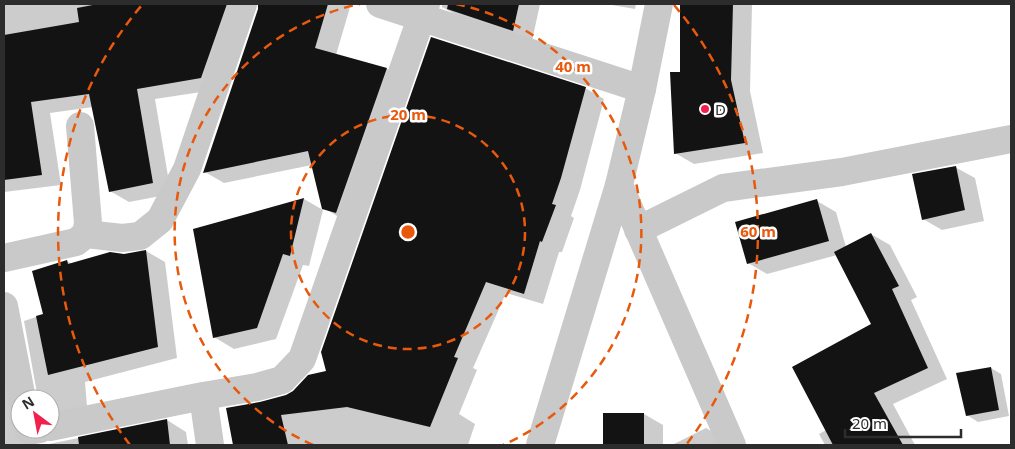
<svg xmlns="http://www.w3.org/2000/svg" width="1015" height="449" font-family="'Noto Sans',sans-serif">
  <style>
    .shadow { fill: #0003 }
    .building { fill: #131313 }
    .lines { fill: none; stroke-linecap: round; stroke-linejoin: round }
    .minor { stroke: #c9c9c9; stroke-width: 28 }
    .tertiary { stroke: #c9c9c9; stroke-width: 28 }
    .ring { fill: none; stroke: #e8590c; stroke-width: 2.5; stroke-dasharray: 9 6 }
    .poi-dot { fill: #f1204d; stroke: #fff; stroke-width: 2 }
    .labels { text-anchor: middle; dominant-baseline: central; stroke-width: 5; stroke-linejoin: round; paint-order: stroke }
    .poi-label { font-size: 15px; fill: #2c2c2c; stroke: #fff; text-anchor: start }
    .centre { fill: #e8590c; stroke: #fff; stroke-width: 2.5 }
    .ring-label { font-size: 15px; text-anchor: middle; font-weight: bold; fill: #e8590c; stroke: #fff; stroke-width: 5; stroke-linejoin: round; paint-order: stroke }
  </style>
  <rect width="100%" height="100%" fill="#fff"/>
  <path class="shadow" d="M4 4H252L221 89 155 99 171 194 129 202 110 191 93 107 50 113 61 185 4 192Z
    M264 4H351L336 55 387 69 406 80 342 219 324 208 312 165 224 183 205 172 253 42Z
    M442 4H540L532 41 462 18 442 7Z
    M606 4H636L635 9Z
    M682 4 752 5 750 91 763 153 694 164 675 153 681 74Z
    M585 88 604 99 580 190 571 216 574 218 562 252H559L543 304 506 293 473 368 477 370 459 414 475 424 468 445H235L228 409 287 396 327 372Z
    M955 167 975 178 984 221 942 230 923 219Z
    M304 199 323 210 309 266 303 265 276 339 234 349 214 337 194 230Z
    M817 201 836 212 846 247 871 234 890 245 917 297 911 300 947 379 893 404 915 445H825L819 434 826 430 873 325 837 255 767 274 748 263Z
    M146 251 165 262 177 358 85 382 88 418 50 424V399H38L24 321 45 314 67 261 72 264Z
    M4 338 20 399V429L31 439 33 445H4Z
    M991 368 1001 374 1009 416 978 422 967 415Z
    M604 414H644L663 425V445H604Z
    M167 420 186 432 188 445H44Z
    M706 428 725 439 728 445H672Z"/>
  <path class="building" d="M98 4H227L201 78 137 89 153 183 109 192 89 94 31 102 42 175 4 180V35L79 22 77 8Z
    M258 4H328L315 48 387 68 336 213 322 209 308 151 203 173 258 9Z
    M448 4H519L513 31 447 9Z
    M680 4H733L731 80 745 143 674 154 670 72H680Z
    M431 37 586 87 561 178 552 204 556 205 542 242 540 241 524 294 486 282 454 357 458 358 430 427 347 407 281 415 288 445H233L226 408 260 402 286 395 293 391 308 375 326 371 321 352Z
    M956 166 965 210 922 220 912 174Z
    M304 198 290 256 283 254 257 328 213 338 193 229Z
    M817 199 829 241 747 264 735 222Z
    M871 233 899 286 892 289 928 368 874 393 903 445H833L792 367 871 324 834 252Z
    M146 250 158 347 48 375 36 316 43 314 32 271 67 260 68 264 110 252 124 254Z
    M991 367 999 410 966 416 956 373Z
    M603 413H644V445H603Z
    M167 419 170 445H79L78 437Z"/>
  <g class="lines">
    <path class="minor" d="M380 4 642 89
      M619 185 732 445
      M638 230 723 188 842 172 1011 139
      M86 234 122 238 140 236 160 220 187 169 243 4
      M4 258 76 242 86 234 88 223 80 126
      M4 306 22 399
      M50 427 203 396
      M28 429 29 431 40 429
      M210 445 203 396 257 387 282 380 302 359 426 4"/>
    <path class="tertiary" d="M540 445 619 185 642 89 659 4"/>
  </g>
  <g class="ring">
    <circle cx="408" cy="232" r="117"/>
    <path d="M313 445A233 233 0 0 1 360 4M456 4A233 233 0 0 1 503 445"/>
    <path d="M130 445A350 350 0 0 1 142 5M674 5A350 350 0 0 1 686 445"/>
  </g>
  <circle class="poi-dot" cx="705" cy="109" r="5"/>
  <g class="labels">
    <g class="poi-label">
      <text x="715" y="109">D</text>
    </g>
  </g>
  <circle cx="408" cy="232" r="8" class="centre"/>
  <g class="ring-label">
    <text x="573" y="72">40 m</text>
    <text x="408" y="120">20 m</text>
    <text x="758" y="237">60 m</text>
  </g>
  <rect width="1015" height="449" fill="none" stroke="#2c2c2c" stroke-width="10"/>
  <g transform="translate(35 414) rotate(328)"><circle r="24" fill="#ffffff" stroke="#ababab"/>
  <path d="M0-4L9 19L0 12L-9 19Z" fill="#f1204d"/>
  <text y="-8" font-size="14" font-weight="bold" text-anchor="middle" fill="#2c2c2c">N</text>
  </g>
  <path d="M845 429v8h116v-8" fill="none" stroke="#2c2c2c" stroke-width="2.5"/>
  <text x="852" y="429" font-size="15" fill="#2c2c2c" stroke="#ffffff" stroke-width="4" paint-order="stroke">20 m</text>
</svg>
